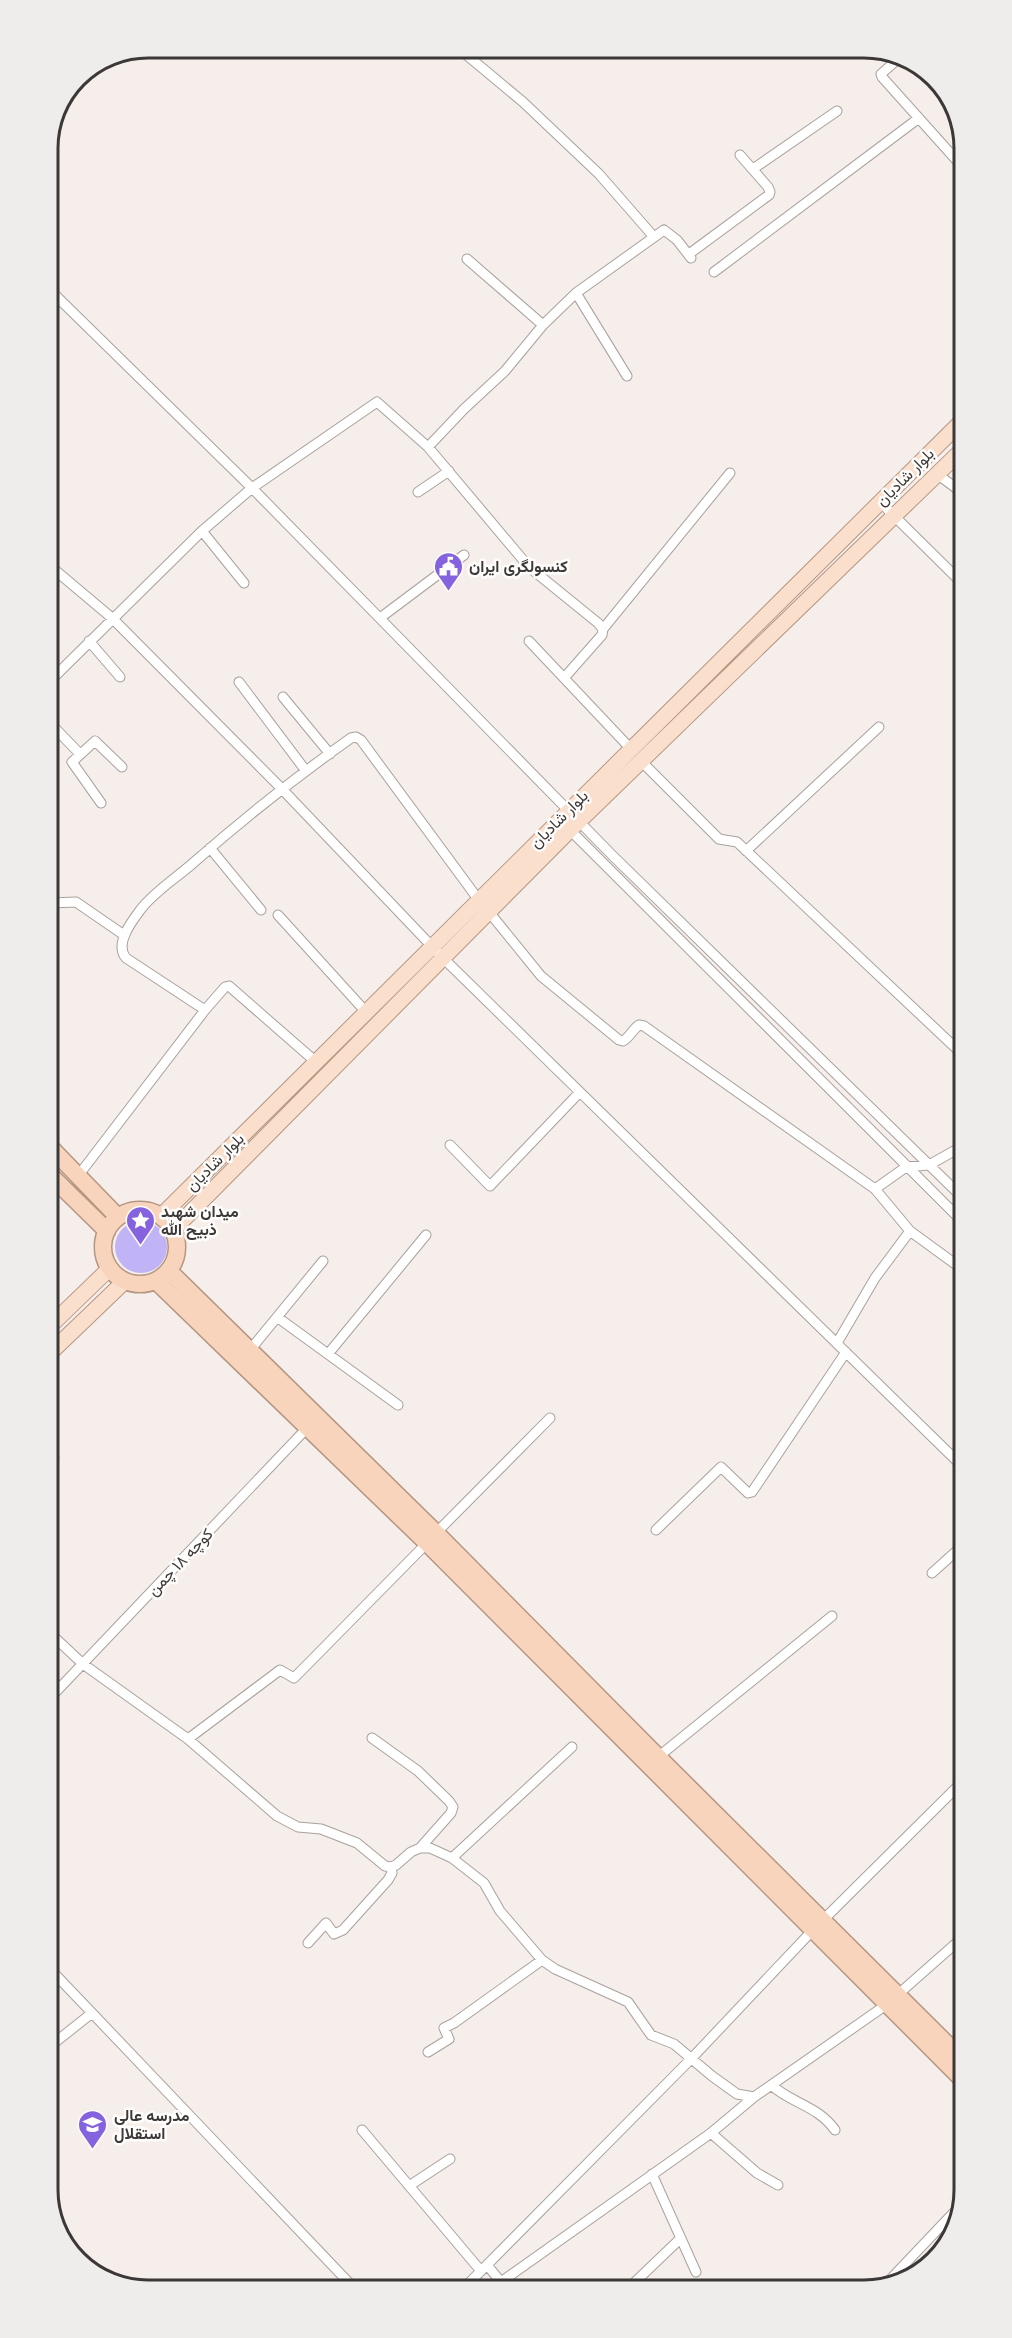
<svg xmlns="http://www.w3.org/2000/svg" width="1012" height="2338" font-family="Karla,Vazirmatn,sans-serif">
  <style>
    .green { fill: #c1b4f6 }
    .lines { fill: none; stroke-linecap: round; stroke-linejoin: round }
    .minor-casing { stroke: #a8a19d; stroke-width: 11 }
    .primary-casing { stroke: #b59682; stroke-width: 17 }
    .trunk-casing { stroke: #b59682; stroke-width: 19 }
    .minor { stroke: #fff; stroke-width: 9 }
    .primary { stroke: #fadfcd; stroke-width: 15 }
    .trunk { stroke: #f8d4bc; stroke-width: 16 }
    .labels { text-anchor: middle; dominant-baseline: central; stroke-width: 5; stroke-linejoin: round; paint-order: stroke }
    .street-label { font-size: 16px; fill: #3b3837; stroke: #fefdfc }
    .poi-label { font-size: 16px; font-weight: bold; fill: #3b3837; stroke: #fefdfc; text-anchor: start }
    .rim { fill: none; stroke: #3b3837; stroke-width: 3 }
  </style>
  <rect width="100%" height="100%" fill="#f6eeea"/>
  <path class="green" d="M115 1247a26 26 0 1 1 52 0a26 26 0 1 1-52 0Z"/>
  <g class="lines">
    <defs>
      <path id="minor" d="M463 52 523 102 599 174 654 237
        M898 59 881 74 882 77 959 163
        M753 169 837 111
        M689 254 769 195 770 192 768 187 740 155
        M467 259 543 325
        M714 272 919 118
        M49 289 252 488 613 856 962 1197
        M576 293 627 376
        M428 447 464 409 505 371 543 325 576 293 664 230 677 240 691 258
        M937 474 960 491
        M418 492 449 471
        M880 502 960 581
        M202 531 244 583
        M49 565 112 618 282 789 443 958 962 1466
        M380 618 464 555
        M603 629 730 473
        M89 641 120 677
        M529 641 630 748
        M49 682 202 531 252 488 377 402 428 447 529 567 598 623 603 629 602 635 564 678
        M239 682 306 771
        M283 697 330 754
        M50 723 80 754
        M641 761 719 839 737 842 961 1053
        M101 803 72 762 95 741 122 767
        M570 830 962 1221
        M210 848 261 910
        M746 851 879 727
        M50 903 76 902 124 935
        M489 912 541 976 619 1040 623 1041C630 1037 632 1030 639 1025L644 1026 875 1189 906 1167 929 1165 961 1147
        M278 915 366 1012
        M205 1010 225 987 229 986 316 1062
        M450 1145 490 1186 580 1092
        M78 1176 205 1010 126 958C114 944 132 921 141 909 154 892 176 878 192 864 243 819 296 777 351 738L356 737 361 740 478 899
        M910 1231 962 1269
        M277 1317 398 1405
        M837 1343 875 1278 910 1231 875 1189
        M250 1350 323 1261
        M328 1354 426 1235
        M51 1462 54 1458
        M656 1530 721 1467 748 1493 752 1492 846 1352
        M436 1533 550 1418
        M932 1573 962 1546
        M52 1635 83 1664 188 1739 277 1816 298 1827 321 1829 357 1843 385 1866 391 1867 396 1865 411 1852 420 1848H430L452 1858 484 1883 500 1911 542 1960 555 1969 628 2002 651 2035 674 2044 712 2076 737 2094 754 2097
        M52 1696 308 1427
        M372 1738 418 1771 449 1801 453 1807 451 1813 420 1848
        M188 1739 280 1670 294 1678 427 1543
        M658 1757 832 1616
        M452 1858 572 1747
        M308 1943 326 1923 334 1934 343 1930 388 1880 392 1873 391 1867
        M53 1972 354 2288
        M53 2044 92 2013
        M428 2052 449 2039 444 2028 454 2023 542 1960
        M771 2085C793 2104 818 2106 835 2130
        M362 2130 481 2271
        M711 2133 757 2173 778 2185
        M652 2174 696 2272
        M409 2186 450 2159
        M487 2265 501 2282 711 2133 754 2097 886 2005 963 1937
        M635 2282 681 2238
        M885 2285 958 2208
        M464 2288 691 2059 812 1931 963 1781"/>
      <path id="primary" d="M161 1216 960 423
        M173 1230 570 830 960 452
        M51 1325 110 1268
        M51 1352 125 1281"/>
      <path id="trunk" d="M51 1148 118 1217
        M51 1176 107 1231
        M103 1247a37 37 0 1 1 74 0a37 37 0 1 1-74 0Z
        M169 1271 436 1533 658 1757 964 2061
        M156 1281 427 1543 964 2081"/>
    </defs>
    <use href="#minor" class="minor-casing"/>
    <use href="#primary" class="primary-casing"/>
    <use href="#trunk" class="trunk-casing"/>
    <use href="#minor" class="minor"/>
    <use href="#primary" class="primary"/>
    <use href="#trunk" class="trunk"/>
  </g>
  <defs>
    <symbol id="civic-pin" viewBox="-11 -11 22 30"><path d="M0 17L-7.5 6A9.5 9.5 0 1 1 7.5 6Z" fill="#8663de" stroke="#fefdfc"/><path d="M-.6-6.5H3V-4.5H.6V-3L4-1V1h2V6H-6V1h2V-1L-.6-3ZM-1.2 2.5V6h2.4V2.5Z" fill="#fff"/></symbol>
    <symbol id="sight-pin" viewBox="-11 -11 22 30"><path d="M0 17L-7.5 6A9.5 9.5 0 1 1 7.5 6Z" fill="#8663de" stroke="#fefdfc"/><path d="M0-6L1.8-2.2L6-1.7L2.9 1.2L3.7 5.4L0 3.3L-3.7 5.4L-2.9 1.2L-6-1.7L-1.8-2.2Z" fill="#fff"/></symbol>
    <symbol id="school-pin" viewBox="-11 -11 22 30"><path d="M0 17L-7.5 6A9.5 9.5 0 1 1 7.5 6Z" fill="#8663de" stroke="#fefdfc"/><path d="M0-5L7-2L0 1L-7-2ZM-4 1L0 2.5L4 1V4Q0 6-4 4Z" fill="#fff"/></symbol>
  </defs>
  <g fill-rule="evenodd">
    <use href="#civic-pin" x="432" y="550" width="33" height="45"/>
    <use href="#sight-pin" x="124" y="1204" width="33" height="45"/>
    <use href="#school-pin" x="76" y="2108" width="33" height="45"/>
  </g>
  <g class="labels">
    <g class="street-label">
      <text transform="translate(905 477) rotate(-45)">بلوار شادیان</text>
      <text transform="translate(559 819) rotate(-45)">بلوار شادیان</text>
      <text transform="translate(215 1162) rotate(-45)">بلوار شادیان</text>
      <text transform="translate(180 1562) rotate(-46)">كوچه ١٨ چمن</text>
    </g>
    <g class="poi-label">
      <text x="469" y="566">کنسولگری ایران</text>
      <text x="161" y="1211">میدان شهید<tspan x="161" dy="18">ذبیح الله</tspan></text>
      <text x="114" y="2115">مدرسه عالی<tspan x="114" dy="18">استقلال</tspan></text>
    </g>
  </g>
  <path d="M0 0H1012V2338H0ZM148 58H864A90 90 0 0 1 954 148V2190A90 90 0 0 1 864 2280H148A90 90 0 0 1 58 2190V148A90 90 0 0 1 148 58Z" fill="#eeedec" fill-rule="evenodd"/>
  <path class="rim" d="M148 58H864A90 90 0 0 1 954 148V2190A90 90 0 0 1 864 2280H148A90 90 0 0 1 58 2190V148A90 90 0 0 1 148 58Z"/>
</svg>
